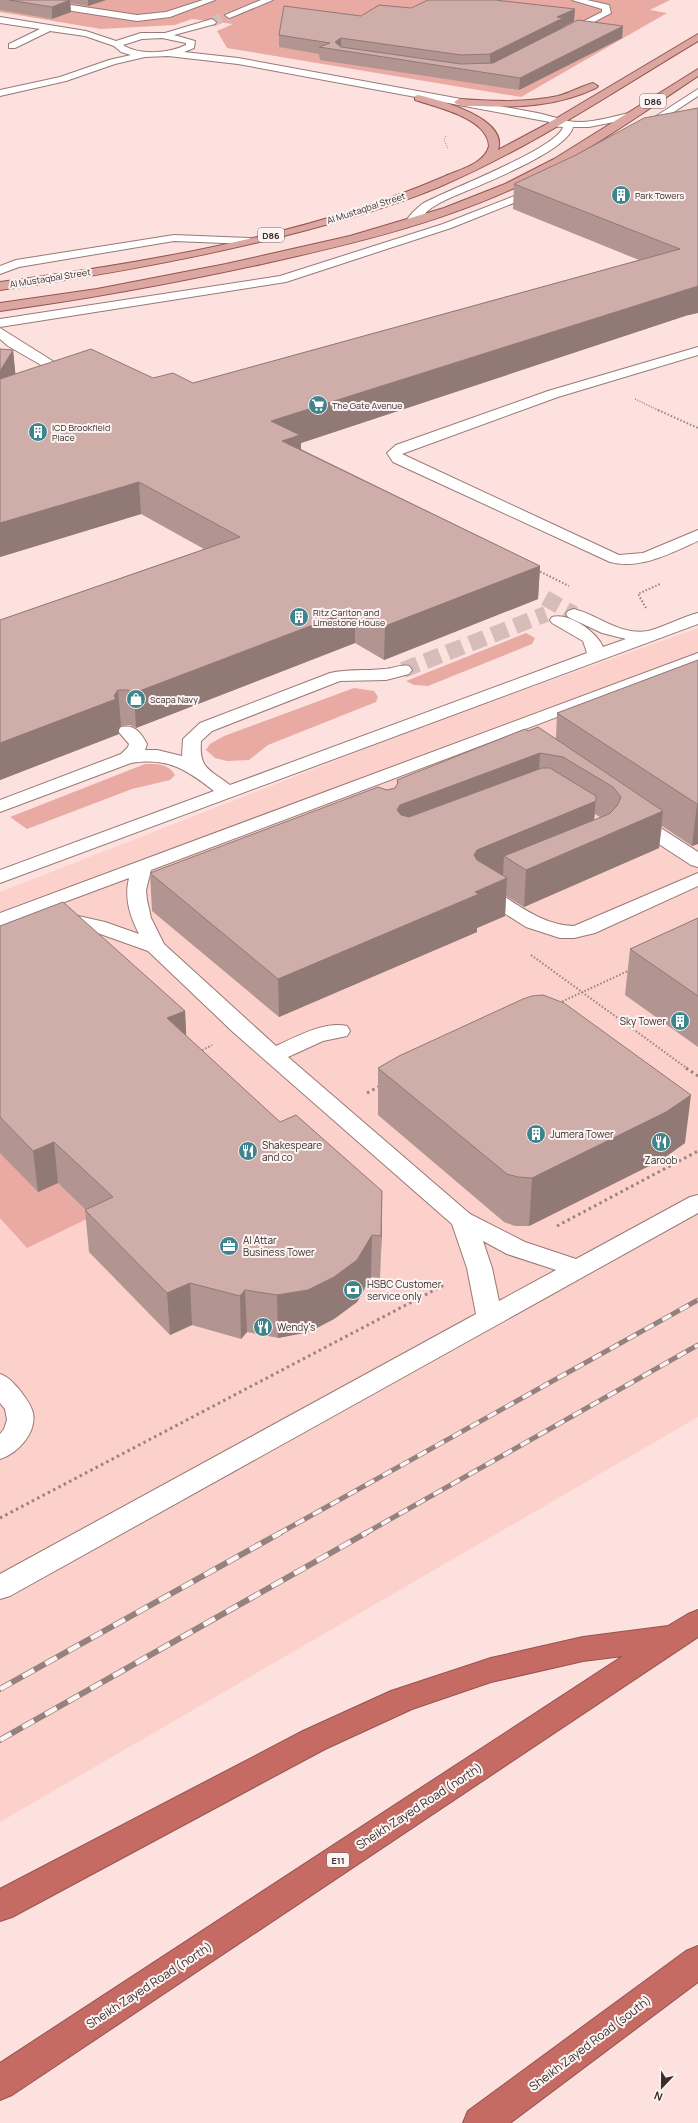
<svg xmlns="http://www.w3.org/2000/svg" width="698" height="2123" font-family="Manrope,sans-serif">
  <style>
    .built { fill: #fcd1cb }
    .green { fill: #e8aaa2 }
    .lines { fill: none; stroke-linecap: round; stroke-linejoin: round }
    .minor-tunnel-far1 { stroke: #d6bdba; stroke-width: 10; stroke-dasharray: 10 5; stroke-linecap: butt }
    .minor-tunnel { stroke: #d6bdba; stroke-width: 16; stroke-dasharray: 16 8; stroke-linecap: butt }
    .minor-casing { stroke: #987975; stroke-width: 2 }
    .major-casing { stroke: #94554f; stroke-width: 2 }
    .highway-casing { stroke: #94554f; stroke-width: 2 }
    .path-far3 { stroke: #978380; stroke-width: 1; stroke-dasharray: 1 1.5; stroke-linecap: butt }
    .path-far2 { stroke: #978380; stroke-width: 1.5; stroke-dasharray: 1 1.5; stroke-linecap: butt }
    .path-far1 { stroke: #978380; stroke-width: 2; stroke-dasharray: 1.5 2; stroke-linecap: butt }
    .path { stroke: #978380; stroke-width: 3; stroke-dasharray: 2.5 3.5; stroke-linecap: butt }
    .minor { fill: #fff; fill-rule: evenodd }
    .major { fill: #dca6a1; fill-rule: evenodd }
    .highway { fill: #c56b63; fill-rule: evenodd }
    .rail-far1-casing { stroke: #95817e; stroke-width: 5 }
    .rail-casing { stroke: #95817e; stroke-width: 6 }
    .rail-far1 { stroke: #fbf4f3; stroke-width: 3.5; stroke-dasharray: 10; stroke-linecap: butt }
    .rail { stroke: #fbf4f3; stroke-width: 4.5; stroke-dasharray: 13; stroke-linecap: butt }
    .wall { fill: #b29591; fill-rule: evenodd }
    .shaded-wall { fill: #917976 }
    .building { fill: #cfada9; stroke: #917976 }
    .labels { text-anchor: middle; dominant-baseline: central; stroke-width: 4; stroke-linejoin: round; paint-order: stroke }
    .shield { fill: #fbf4f3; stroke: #746967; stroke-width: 1 }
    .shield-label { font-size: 9px; font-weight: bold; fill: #3a2d2b }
    .far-poi-label { font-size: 9px; fill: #3a2d2b; stroke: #fbf4f3; text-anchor: start }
    .far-street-label { font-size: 9px; fill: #3a2d2b; stroke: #fbf4f3 }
    .poi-label { font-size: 10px; fill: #3a2d2b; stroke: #fbf4f3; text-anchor: start }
    .near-street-label { font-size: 12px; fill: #3a2d2b; stroke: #fbf4f3 }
  </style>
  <rect width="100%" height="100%" fill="#fde1de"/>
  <path class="built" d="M698 628V1417L0 1822V892L434 722Z"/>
  <path class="green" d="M0 0H670L650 10 667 13 521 97 227 48 217 31 233 24 192 19 175 25 101 29 0 12Z
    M526 633 535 638 532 644 428 686 414 685 406 681Z
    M354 688 374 691 378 697 376 702 268 745 249 760 227 761 215 758 206 750 210 744 224 736Z
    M145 764C157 764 168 763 175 775L170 780 132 789 27 829 10 817Z
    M272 1129 27 1248 0 1218V1153Z"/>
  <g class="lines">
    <path class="minor-tunnel-far1" d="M212 22 229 15"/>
    <path class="minor-tunnel" d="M545 598 574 614
      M403 670 546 614"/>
    <defs>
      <path id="minor" d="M17 0H38L137 15 166 12 203 0H215L170 17 137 21 21 3Z
        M261 0H273L232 17 229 18 225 15Z
        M572 0H587L609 5 611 13 566 37H560V33L602 12V9Z
        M0 17 86 31 116 41 141 33H165L212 19 216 22 215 24 174 35 195 41 194 48 184 52 238 58 532 112C544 114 556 118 568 121 587 125 611 117 629 113L634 116 629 119 589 127H573C567 152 477 186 452 197 445 200 437 204 430 209 424 213 418 225 410 226L404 223 413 212 422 204C446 190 557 149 563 127L549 126 548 124 550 122 238 64 168 56 145 57 115 64 66 81 0 96V90L60 77 109 60 131 55 121 52 114 46 85 36 50 31 15 48H9V44L40 29 0 23ZM162 38 186 43V45C169 53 140 56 123 45L142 39Z
        M698 89V96L642 133 638 134 633 131Z
        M540 186 544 187 545 189 544 191 451 228 286 282 0 327V319L280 276 443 224Z
        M174 235 249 238 255 241 249 244 174 241 19 267 0 274V266L16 260Z
        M0 328 67 370 60 374 55 373 8 346 0 339Z
        M698 347V355L558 397 402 454 619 555 643 553 698 530V541C671 553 641 570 610 562L393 462 387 453 396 445 548 391Z
        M574 609C598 615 621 636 648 631 665 627 681 617 698 613V624L0 883V870L214 791C186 769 167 757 131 763L0 812V800L121 754 128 747 129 744 118 731 121 727C135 724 141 733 147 744L145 750H157L182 756 183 739 200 723 330 673C348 669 366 671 384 669 393 669 400 664 409 666L412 670 409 674 386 680 340 681 212 731 201 741C199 769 209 769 230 785L587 653 583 641 552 623 550 620 552 617C569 612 597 632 603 647L626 639 602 633 568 617 566 614 568 611Z
        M698 653V664L151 870 146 890 147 900 151 918 164 944 276 1046C296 1037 324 1021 347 1026L350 1031 347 1036 323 1041 288 1057 470 1214 525 1242 576 1259 690 1197 698 1195V1213L10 1596 0 1599V1574L476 1314 467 1268 452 1224 233 1032 148 951 92 931 49 921 46 917 49 913 56 911 105 922 139 934C130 916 124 899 129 878L0 926V913ZM483 1241 507 1254 556 1270 499 1301 492 1268Z
        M635 814 642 816 698 852V867L691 865 628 824 626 820 628 816Z
        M698 873V886L595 933 574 938H560L526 927 477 896 474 892 477 888 484 886 491 888C517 904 542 925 574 926Z
        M0 1374C9 1377 12 1382 19 1389 24 1396 31 1404 33 1413 37 1433 17 1454 0 1459V1434L4 1429 7 1420 5 1409 0 1403Z"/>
      <path id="major" d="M698 34V41C613 92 530 148 439 187 396 205 351 218 307 230 206 257 103 275 0 290V282C145 263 309 235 443 177 458 170 485 164 489 146 488 118 436 107 415 100V96L418 95C439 100 509 118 498 150L545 125Z
        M698 69V76C638 116 578 159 512 189 432 225 347 245 262 264 175 283 88 299 0 311V303L97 289 226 264 350 236 444 208 505 184 554 159Z
        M593 83 598 86 596 88C558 106 519 108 478 106 471 106 459 107 454 102L459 99C492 101 526 103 558 96 570 93 581 86 593 83Z"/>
      <path id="highway" d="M698 1610V1637L12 2095 0 2100V2063L623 1656 583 1661 491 1682 412 1709 325 1749 12 1917 0 1921V1889L303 1731 391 1691 491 1658 583 1637 668 1626 688 1614Z
        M698 1946V1982L510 2123H463L468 2111 686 1951Z"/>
    </defs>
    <use href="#minor" class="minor-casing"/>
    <use href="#major" class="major-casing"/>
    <use href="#highway" class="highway-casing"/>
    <path class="path-far3" d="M446 136 444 140 448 149"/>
    <path class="path-far2" d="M635 399 660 411"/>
    <path class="path-far1" d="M658 410 698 428
      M537 570 569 586
      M646 608 638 594 660 584
      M531 955 688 1069
      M559 1003 630 970
      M199 1052 212 1045"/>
    <path class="path" d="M686 1068 698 1076
      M367 1093 380 1086
      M557 1226 698 1151
      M0 1518 446 1284"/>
    <use href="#minor" class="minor"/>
    <use href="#major" class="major"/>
    <use href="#highway" class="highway"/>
    <defs>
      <path id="rail-far1" d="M278 1534 698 1300
        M364 1534 698 1345"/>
      <path id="rail" d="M0 1689 280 1533
        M0 1740 366 1533"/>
    </defs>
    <use href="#rail-far1" class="rail-far1-casing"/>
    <use href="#rail" class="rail-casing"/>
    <use href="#rail-far1" class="rail-far1"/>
    <use href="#rail" class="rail"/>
  </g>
  <path class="wall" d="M0 0H106L88 6 70 3 71 12 52 19 0 10Z
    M411 8 574 21 563 27V28L622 38 519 90 320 60 319 54 279 47V35L361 16Z
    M698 108 685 316 301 443V449L540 566 538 599 384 660 355 643 136 728 130 725 121 726 119 728V734L0 780V620L204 549 141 514 0 557V371L13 350 15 374 153 378 193 383 639 260 513 209 514 184Z
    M698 660V844L692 846 662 826 659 848 524 907 506 896 505 916 477 928V932L279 1017 152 911 150 873 387 790 395 788 397 786V780L528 731 556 738 557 713ZM595 814 600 817 594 820Z
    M698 918V1047L625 995 630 949Z
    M0 926 185 1011 186 1036 280 1122 382 1191 380 1278 371 1277 357 1302 334 1319 309 1332 278 1338 247 1332 241 1339 192 1325 170 1335 89 1252 85 1210H86L58 1183 38 1192 0 1153Z
    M378 1068 685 1143 661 1160 529 1226H515L504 1222 378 1115Z"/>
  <path class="shaded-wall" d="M70 0 71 12 52 19V7Z
    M88 0H106L88 6Z
    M575 9 574 21 563 27 562 30 490 67V54L557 17Z
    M623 26 622 38 519 90 520 78Z
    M341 38V51L335 42Z
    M698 286V313L685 316 301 443V466L283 472 271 421Z
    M13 350 16 379 0 405V371Z
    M139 482 141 514 0 557V523Z
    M540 566 538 599 384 660 385 626Z
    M355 609V643L136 728 134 693Z
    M118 690 121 726 119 728V734L0 780V743L114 696Z
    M540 753 538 789 400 841 397 810 400 805Z
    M596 796 593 833 504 856 503 875 476 887 474 855 477 850Z
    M698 803V844L692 846 697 804Z
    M663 811 659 848 524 907 526 870Z
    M507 878 505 916 477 928V932L279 1017 278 979Z
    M185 1011 187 1051 167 1018Z
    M691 1095 685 1143 661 1160 529 1226 532 1178Z
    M54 1142 58 1183 38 1192 33 1151Z
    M382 1191V1232L380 1278 381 1236Z
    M372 1235 371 1277 357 1302 334 1319 309 1332 278 1338 277 1295Z
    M190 1283 192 1325 170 1335 167 1293Z
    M245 1290 247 1332 241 1339 240 1296Z"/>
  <path class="building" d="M9 0H70L52 7Z
    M428 0H495L575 9 557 17 563 18 490 54 461 55 341 38 335 42 341 47 461 64 493 63 578 20 623 26 520 78 319 47 330 43 279 35 284 6 361 16 379 5 411 8Z
    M698 108V286L271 421 300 435 282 441 540 566 385 626 355 609 134 693 128 690H118L114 696 116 699 0 743V620L240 537 139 482 0 523V379L91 349 153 378 173 373 193 383 680 249 514 184 576 155 644 118Z
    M0 349 13 350 0 371Z
    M698 660V803L697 804 557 713Z
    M538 727 663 811 526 870 504 856 609 814 617 806 621 797 613 787 563 757 540 753 400 805 397 810 401 815 409 817 542 768H550L596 796V801L477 850 474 855 477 860 507 878 475 892 479 894 278 979 150 873 378 787 387 790 395 788 398 783 397 780 525 729 528 731Z
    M63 902 185 1011 167 1018 280 1122 296 1115 382 1191 381 1236 372 1235 357 1260 334 1277 308 1290 277 1295 245 1290 240 1296 190 1283 167 1293 85 1210 113 1197 54 1142 33 1151 0 1117V926Z
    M698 918V996L630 949Z
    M543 995 564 1003 691 1095 666 1112 532 1178 518 1177 507 1174 378 1068 399 1056 523 999 532 996Z"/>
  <defs>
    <symbol id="building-disc" viewBox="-11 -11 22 22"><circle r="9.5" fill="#3d848d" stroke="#fbf4f3"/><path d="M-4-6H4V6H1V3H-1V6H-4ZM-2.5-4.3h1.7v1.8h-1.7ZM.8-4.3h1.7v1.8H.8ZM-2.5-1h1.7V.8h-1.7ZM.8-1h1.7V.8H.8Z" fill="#fff"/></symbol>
    <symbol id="supermarket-disc" viewBox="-11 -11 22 22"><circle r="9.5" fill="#3d848d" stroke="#fbf4f3"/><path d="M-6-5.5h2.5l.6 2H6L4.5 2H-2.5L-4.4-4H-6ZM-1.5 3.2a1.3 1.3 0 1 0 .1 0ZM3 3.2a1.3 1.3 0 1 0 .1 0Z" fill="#fff"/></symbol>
    <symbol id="shop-disc" viewBox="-11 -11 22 22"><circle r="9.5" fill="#3d848d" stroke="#fbf4f3"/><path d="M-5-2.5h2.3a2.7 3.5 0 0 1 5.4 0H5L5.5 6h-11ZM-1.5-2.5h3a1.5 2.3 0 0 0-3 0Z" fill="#fff"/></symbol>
    <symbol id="restaurant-disc" viewBox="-11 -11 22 22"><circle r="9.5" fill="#3d848d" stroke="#fbf4f3"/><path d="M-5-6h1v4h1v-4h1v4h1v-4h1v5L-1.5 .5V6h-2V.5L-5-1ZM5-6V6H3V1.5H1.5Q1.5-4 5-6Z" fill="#fff"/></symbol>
    <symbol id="office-disc" viewBox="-11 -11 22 22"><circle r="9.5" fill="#3d848d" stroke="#fbf4f3"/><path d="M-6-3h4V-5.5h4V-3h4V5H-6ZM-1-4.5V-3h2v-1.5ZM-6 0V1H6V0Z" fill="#fff"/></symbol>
    <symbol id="bank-disc" viewBox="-11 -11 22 22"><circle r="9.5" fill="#3d848d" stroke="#fbf4f3"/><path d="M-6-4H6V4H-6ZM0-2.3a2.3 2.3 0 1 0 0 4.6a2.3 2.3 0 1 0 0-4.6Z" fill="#fff"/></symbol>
  </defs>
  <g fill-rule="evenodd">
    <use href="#building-disc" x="610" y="184" width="22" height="22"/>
    <use href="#supermarket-disc" x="307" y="394" width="22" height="22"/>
    <use href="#building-disc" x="27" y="421" width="22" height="22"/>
    <use href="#building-disc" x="288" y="606" width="22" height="22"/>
    <use href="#shop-disc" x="125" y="688" width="22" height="22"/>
    <use href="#building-disc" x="669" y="1010" width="22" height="22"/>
    <use href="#building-disc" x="525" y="1123" width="22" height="22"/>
    <use href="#restaurant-disc" x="650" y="1131" width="22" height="22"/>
    <use href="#restaurant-disc" x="237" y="1140" width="22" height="22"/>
    <use href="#office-disc" x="218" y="1235" width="22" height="22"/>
    <use href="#bank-disc" x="342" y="1279" width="22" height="22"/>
    <use href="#restaurant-disc" x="252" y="1316" width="22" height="22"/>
  </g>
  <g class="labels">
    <g class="shield">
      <rect x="640" y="94" width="26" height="14" rx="3"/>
      <rect x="258" y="228" width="26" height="14" rx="3"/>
      <rect x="327" y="1853" width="22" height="14" rx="3"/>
    </g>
    <g class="shield-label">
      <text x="653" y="101">D86</text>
      <text x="271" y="235">D86</text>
      <text x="338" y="1860">E11</text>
    </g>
    <g class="far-poi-label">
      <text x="635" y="195">Park Towers</text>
      <text x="332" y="405">The Gate Avenue</text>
      <text x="52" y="427">ICD Brookfield<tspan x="52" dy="10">Place</tspan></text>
      <text x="313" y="612">Ritz Carlton and<tspan x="313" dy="10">Limestone House</tspan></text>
      <text x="150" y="699">Scapa Navy</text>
    </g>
    <g class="far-street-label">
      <text transform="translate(366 208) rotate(-18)">Al Mustaqbal Street</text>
      <text transform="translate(50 278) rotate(-9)">Al Mustaqbal Street</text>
    </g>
    <g class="poi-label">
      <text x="666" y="1021" text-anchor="end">Sky Tower</text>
      <text x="550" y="1134">Jumera Tower</text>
      <text x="262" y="1145">Shakespeare<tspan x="262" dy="12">and co</tspan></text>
      <text x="661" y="1160" text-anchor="middle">Zaroob</text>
      <text x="243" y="1240">Al Attar<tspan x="243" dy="12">Business Tower</tspan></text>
      <text x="367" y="1284">HSBC Customer<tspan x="367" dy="12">service only</tspan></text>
      <text x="277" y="1327">Wendy's</text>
    </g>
    <g class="near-street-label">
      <text transform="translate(419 1806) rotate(-33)">Sheikh Zayed Road (north)</text>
      <text transform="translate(149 1985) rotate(-33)">Sheikh Zayed Road (north)</text>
      <text transform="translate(590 2043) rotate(-37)">Sheikh Zayed Road (south)</text>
    </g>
  </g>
  <g transform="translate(662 2087) rotate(202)" stroke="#fbf4f3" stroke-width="3" paint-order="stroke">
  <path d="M0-3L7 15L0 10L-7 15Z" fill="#3a2d2b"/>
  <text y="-6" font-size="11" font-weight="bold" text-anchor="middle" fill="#3a2d2b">N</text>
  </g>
</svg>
